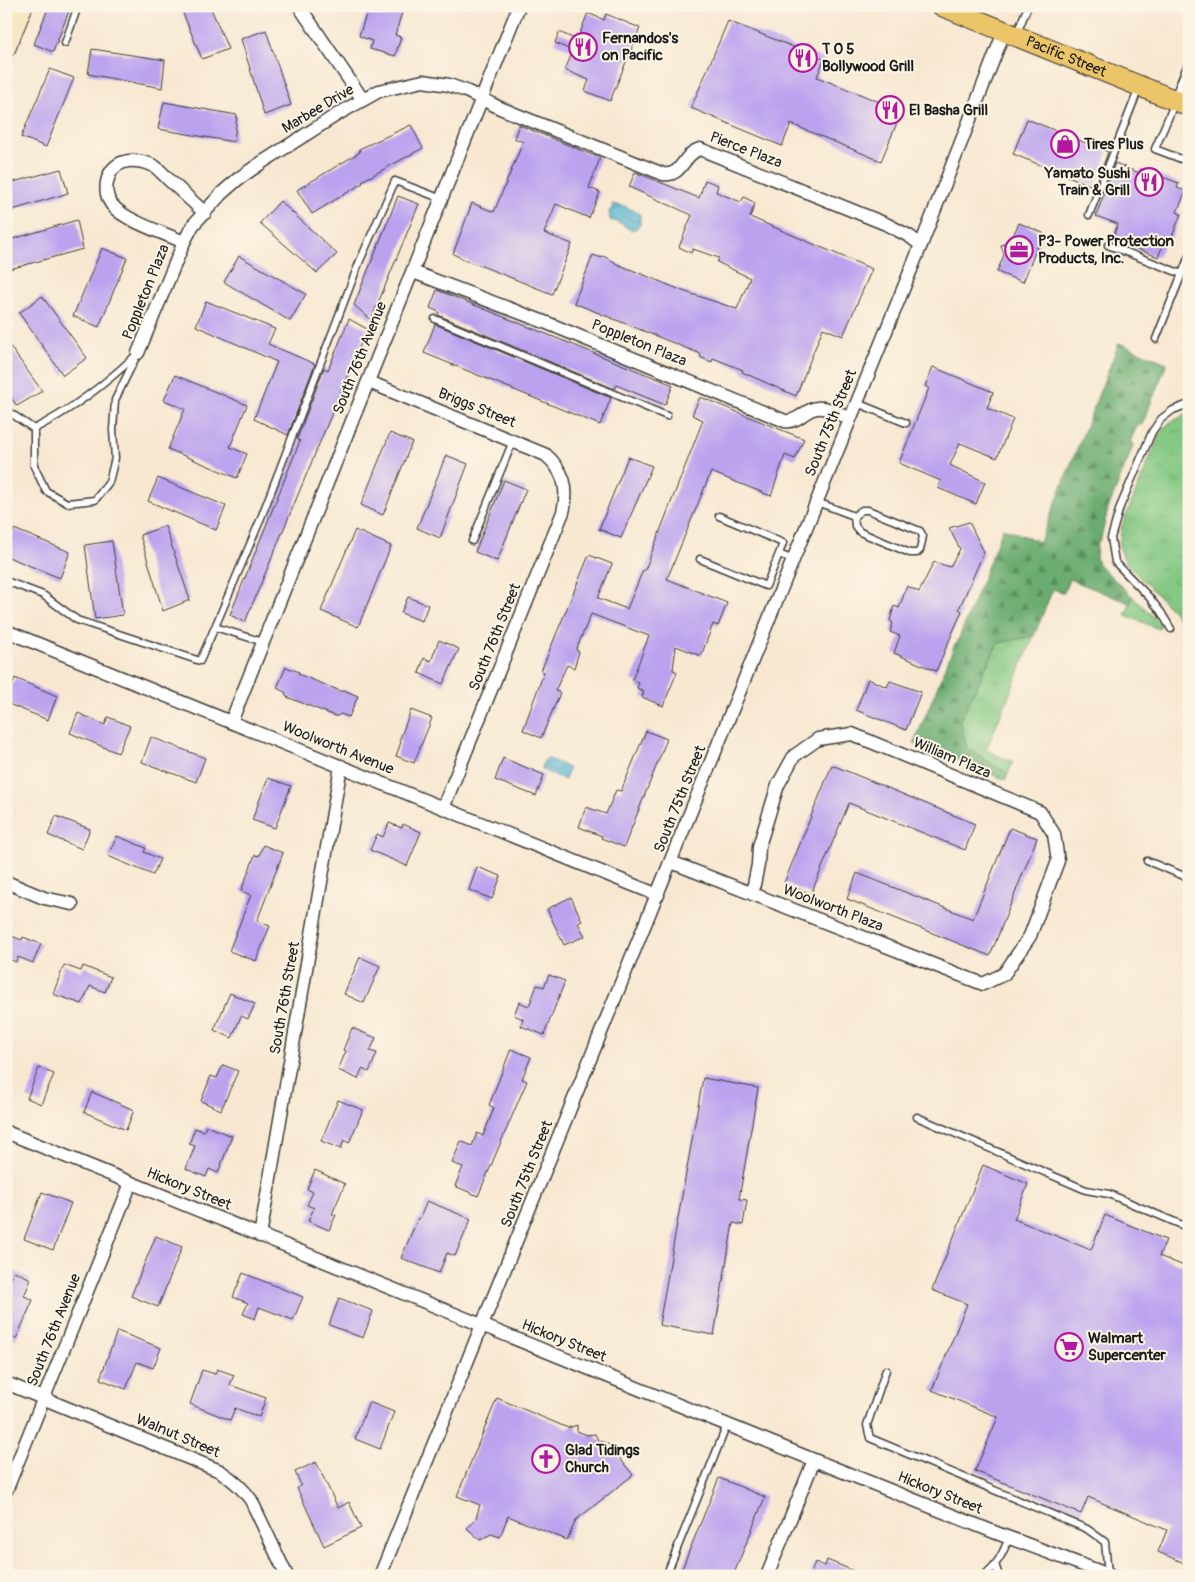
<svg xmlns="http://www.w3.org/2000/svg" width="1195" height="1582" font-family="Pangolin,sans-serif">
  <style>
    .grass { fill: url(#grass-tufts); stroke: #507250 }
    .forest { fill: url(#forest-firs); stroke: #436446 }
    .water { fill: url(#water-waves); stroke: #386877 }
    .building { fill: #baa2ef }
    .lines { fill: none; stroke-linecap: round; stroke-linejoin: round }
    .service-casing { stroke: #3d3b37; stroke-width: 9 }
    .minor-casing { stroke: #3d3b37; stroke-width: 15 }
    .secondary-casing { stroke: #3d3b37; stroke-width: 21 }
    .primary-casing { stroke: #3d3b37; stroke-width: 22 }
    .service { stroke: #fff; stroke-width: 6 }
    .minor { stroke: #fff; stroke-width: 12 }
    .secondary { stroke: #f7e8c3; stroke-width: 19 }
    .primary { stroke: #ecc569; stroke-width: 20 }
    .labels { text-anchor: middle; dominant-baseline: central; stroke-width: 4; stroke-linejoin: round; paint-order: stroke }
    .poi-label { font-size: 15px; font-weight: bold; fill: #1c1c1c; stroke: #fcf5e5; text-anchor: start }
    .street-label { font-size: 15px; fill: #1c1c1c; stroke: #fcf5e5 }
  </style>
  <defs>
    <pattern id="grass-tufts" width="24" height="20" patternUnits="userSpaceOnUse" patternTransform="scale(1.25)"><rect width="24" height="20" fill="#83c883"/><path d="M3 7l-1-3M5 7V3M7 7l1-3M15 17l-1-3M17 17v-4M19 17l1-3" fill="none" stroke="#71ab71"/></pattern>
    <pattern id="forest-firs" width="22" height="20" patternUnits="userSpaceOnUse" patternTransform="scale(1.25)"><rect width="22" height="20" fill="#6aac71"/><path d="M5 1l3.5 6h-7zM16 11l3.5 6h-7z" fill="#568b5c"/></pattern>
    <pattern id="water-waves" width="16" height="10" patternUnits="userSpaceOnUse" patternTransform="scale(1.25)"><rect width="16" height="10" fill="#53b5d2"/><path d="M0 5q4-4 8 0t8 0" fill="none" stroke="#4492aa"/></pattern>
  </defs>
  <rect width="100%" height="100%" fill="#fcf5e5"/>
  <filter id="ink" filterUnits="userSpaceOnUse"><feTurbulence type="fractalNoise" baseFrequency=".02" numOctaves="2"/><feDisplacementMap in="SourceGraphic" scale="10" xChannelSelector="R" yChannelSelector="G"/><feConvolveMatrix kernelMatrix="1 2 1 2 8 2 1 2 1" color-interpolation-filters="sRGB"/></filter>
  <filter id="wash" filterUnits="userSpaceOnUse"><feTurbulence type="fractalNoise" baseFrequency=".0096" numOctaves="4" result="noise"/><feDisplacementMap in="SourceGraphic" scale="20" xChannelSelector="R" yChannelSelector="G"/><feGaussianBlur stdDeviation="1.12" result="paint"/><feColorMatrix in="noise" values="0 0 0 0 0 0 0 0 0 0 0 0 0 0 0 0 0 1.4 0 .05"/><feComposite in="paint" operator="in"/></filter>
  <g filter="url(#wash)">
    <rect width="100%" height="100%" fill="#f8e8d2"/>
    <path class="grass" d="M1189 413V638H1188L1174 612 1126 563 1119 546 1122 526 1159 436 1169 423Z
      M1133 597 1160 623V627L1156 628 1125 615Z
      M1034 636 986 750 1013 762 1008 774 967 748 960 720 998 643Z"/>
    <path class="forest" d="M1119 343 1167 363 1142 425 1138 424 1130 442 1134 444 1108 509 1101 538 1097 544 1096 557 1098 564 1133 597 1129 603 1069 579 1064 593 1053 589 1034 636 998 643 960 720 967 748 1008 774 1006 780 914 743 955 644 957 643 1003 528 1040 542Z"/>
    <path class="water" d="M612 204 624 206 640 214V225L636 229 630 230 622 224 610 220 609 211 613 207Z
      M547 758 569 768 565 780 542 770 543 768 541 767 544 760 546 761Z"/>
    <g id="blocks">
      <path class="building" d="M49 6H71L53 52 34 44Z
        M180 6H210L228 49 202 59Z
        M369 6H404L395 35 401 37 395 56 370 49 372 41 359 36Z
        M588 13 604 20 606 14 640 28 610 101 585 91 589 80 565 70 573 51 555 43 559 32 577 40Z
        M728 21 824 59 817 77 902 111 881 161 791 124 782 146 691 108Z
        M266 30 291 105 264 115 241 39Z
        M92 49 165 60 162 88 88 74Z
        M50 69 74 78 46 147 21 137Z
        M164 102 237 115 234 142 158 129Z
        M1027 119 1108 152 1095 187 1013 154Z
        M411 125 423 148 362 181 363 183 312 214 297 190 360 152 359 149Z
        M519 125 600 158 589 188 600 192 589 218 556 204 544 233 572 244 552 294 474 263V264L453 254 472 203 494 212 523 142 514 138Z
        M1115 163 1139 173 1141 169 1179 183 1177 188 1186 191 1177 212 1181 214 1169 244 1164 243 1158 257 1112 239 1118 224 1096 216Z
        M61 169 68 193 6 212V184Z
        M635 172 699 198 705 180 718 185 716 192 741 202 744 197 755 203 750 217 872 269 843 336 823 328 796 396 742 372 743 370 713 358 712 362 700 357 701 354 681 346 574 303 593 255 602 258 603 256 615 262V263L683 291 737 309 750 278 717 262 719 258 693 249 691 253 679 247 692 215 629 187Z
        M398 196 419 204 371 320 354 305Z
        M280 201 337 254 317 273 260 223Z
        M77 220 83 249 10 269 6 241Z
        M1019 223 1043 233 1023 282 997 272 1004 255 1001 245 1010 242Z
        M102 248 127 258 99 327 73 316Z
        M239 256 306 294 290 321 224 282Z
        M437 290 673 385 665 405 616 385 615 389 438 315 439 312 430 308Z
        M42 296 87 358 63 375 19 313Z
        M206 301 275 329 268 344 315 364 288 435 254 419 277 362 196 326Z
        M349 319 367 329 245 622 230 615 300 441 297 439 324 368 328 370Z
        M435 324 611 398 600 425 424 353Z
        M6 341 42 391 17 406 6 391Z
        M933 367 993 392 987 408 1013 419 997 458 960 443 950 465 985 482 976 504 938 488 941 481 899 463 929 388 925 386Z
        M175 375 247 405 230 447 247 454 237 478 168 449 185 409 164 400Z
        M700 397 804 439 795 459 785 455 771 496 711 472 667 579 727 603 718 626 713 624 701 656 676 646 673 670 677 672 663 706 642 697 644 691 637 688 639 683 632 680 649 636 591 614 576 650 579 652 574 668 567 665 555 691 560 693 541 738 523 730 544 672 541 671 589 555 612 564 598 598 627 609 643 570H645L703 420 692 415Z
        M390 433 412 442 383 515 361 505Z
        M446 455 468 464 440 538 417 528Z
        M628 457 652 466 621 538 599 529Z
        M158 478 226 506 216 530 148 501Z
        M504 480 526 489 497 561 475 552Z
        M969 522 984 552 959 609 962 611 936 671 894 653 900 636 890 632 893 623 890 621 894 606 899 608 907 586 919 592 934 562 950 567 960 549 949 528Z
        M165 526 190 600 163 611 140 535Z
        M14 529 70 552 60 578 6 556V550Z
        M355 530 391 546 358 627 321 611Z
        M112 541 123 615 95 619 85 545Z
        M408 597 428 605 422 621 401 613Z
        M439 640 459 649 443 684 419 673 424 658 431 661Z
        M286 667 299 672 298 674 343 692 344 690 358 696 349 717 340 714 338 716H335L287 697 285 692 277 688Z
        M15 678 57 696 48 720 6 703Z
        M868 679 887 687 890 681 921 692 906 730 856 710Z
        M411 710 432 718 414 763 396 756 401 742 399 741Z
        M78 713 105 725 108 717 130 726 118 753 70 733Z
        M646 731 667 739 624 847 601 838 602 836 579 827 586 807 606 814 616 790 621 791Z
        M151 737 205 758 196 782 142 762Z
        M503 758 544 775 536 796 495 780Z
        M832 765 975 824 965 850 849 803 811 894 784 883Z
        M268 778 291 786 275 828 252 820Z
        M56 816 90 829 82 849 48 835Z
        M389 823 402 828 403 824 421 832 407 866 370 850 377 834 383 837Z
        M1010 828 1037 838 990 956 847 899 857 873 973 919Z
        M117 836 146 848 144 852 160 859 153 875 108 856Z
        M263 845 283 853 257 921 270 926 256 961 229 951 251 895 241 891 255 855 259 856Z
        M477 867 501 876 492 899 469 890Z
        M571 897 582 921 578 923 585 936 564 945 547 909Z
        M6 934 22 940 23 937 41 944 33 963 18 957 16 962 6 958Z
        M360 957 380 966 364 1003 344 994Z
        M64 965 81 971 83 966 111 977 105 992 90 986 82 1004 53 994Z
        M549 975 565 981 544 1035 521 1026 523 1019 514 1015 519 1002 529 1006 537 985 544 987Z
        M230 993 255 1004 248 1019 241 1016 232 1038 214 1030Z
        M352 1028 376 1038 370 1051 377 1053 369 1072 362 1069 358 1079 338 1070 346 1051 343 1050Z
        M511 1049 531 1057 522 1079 527 1081 478 1196 455 1186 463 1167 452 1163 461 1141 472 1146 477 1133 483 1136 494 1108 489 1105Z
        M223 1065 238 1071 221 1110 201 1101 211 1076 217 1078Z
        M39 1068 54 1074 41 1104 27 1098Z
        M703 1078 758 1088 739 1199 747 1200 743 1225 733 1223 714 1335 659 1325Z
        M92 1092 134 1110 126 1130 84 1112Z
        M338 1100 363 1110 349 1143 344 1140 341 1149 321 1141Z
        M206 1126 232 1136 218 1173 209 1169 206 1177 186 1169 195 1146 189 1144 195 1128 204 1131Z
        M983 1165 1028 1184 1014 1219 1091 1250 1105 1215 1166 1240 1159 1256 1189 1268V1565L1158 1552 1167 1530 1088 1497 1081 1514 975 1471 998 1417 932 1390 967 1304 932 1290Z
        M315 1170 345 1184 332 1214 336 1215 329 1230 308 1221 314 1208 307 1205 313 1192 307 1189Z
        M42 1192 71 1203 53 1250 24 1239Z
        M427 1201 471 1219 455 1256 447 1253 439 1273 401 1258 418 1218H420Z
        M156 1236 182 1247 158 1307 131 1296Z
        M14 1271 31 1279 24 1296 33 1300 16 1339 6 1335V1288Z
        M243 1273 303 1297 293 1320 259 1307 255 1319 243 1314 248 1303 233 1297Z
        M339 1298 373 1311 363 1338 329 1325Z
        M117 1331 161 1348 153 1368 137 1362 126 1389 100 1379Z
        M217 1369 234 1375 230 1385 266 1398 259 1417 235 1408 230 1420 190 1404 202 1370 215 1374Z
        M497 1398 568 1428 577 1425V1431L587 1435 595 1434 598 1440 608 1444 633 1475 576 1520 567 1540 508 1516 500 1537 491 1534 480 1540 467 1528 476 1518 480 1505 457 1496Z
        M369 1402 394 1412 380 1449 355 1439Z
        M316 1462 338 1508 349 1502 361 1528 324 1546 297 1488 301 1485 295 1472Z
        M719 1478 765 1497 733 1576H679Z
        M827 1560 864 1575V1576H810L815 1562 825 1566Z"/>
    </g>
  </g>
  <g filter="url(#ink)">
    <use href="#blocks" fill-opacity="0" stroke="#3d3b37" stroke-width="1"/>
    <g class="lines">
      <defs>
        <path id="service" d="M1017 33 1028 6
          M65 43 78 6
          M1175 102 1155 149 1189 162
          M1089 215 1139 88
          M1108 245 1182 274
          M435 319 667 416
          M1156 339 1189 256
          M857 403 906 423
          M6 410 34 429
          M34 429V466L46 491 67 503 95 500 109 482 115 458 113 430 115 400 138 353
          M34 429C71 410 103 386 134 357
          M817 502 854 516 862 510H868L920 531 923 536 920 550 917 553H910L860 532 855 526 854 516
          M719 516 783 543 779 554
          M472 541 513 441
          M700 559 766 586 779 554 793 560
          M6 581 43 595 77 620 200 661 215 627 263 642
          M215 627 259 523 359 263 395 181 442 199
          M1171 629 1161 612 1149 597 1115 562 1111 538 1120 507 1152 432 1161 419 1173 410 1189 404
          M1147 861 1189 878
          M917 1117 1086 1190 1109 1194 1189 1228
          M886 1370 867 1425 870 1438 1087 1529 1105 1542 1108 1574
          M995 1564 999 1576
          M666 1576 727 1425
          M983 1576C998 1564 1002 1555 1009 1538"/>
        <path id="minor" d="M299 6 363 100
          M1176 101 1189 69
          M184 242C166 234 124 220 113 206 101 193 106 167 124 162 133 159 146 162 154 166 159 169 164 175 168 179 180 190 192 201 205 213
          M413 272 547 323 785 421C798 423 805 409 817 408 828 406 841 415 850 419
          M138 353 184 242 193 225 222 193 238 179 261 163 338 114 379 91 423 81 449 85 466 91 500 108 663 174C683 177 682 154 700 149L886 224 909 236 921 245
          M369 382 546 455C564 471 569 488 563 512L443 808
          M6 631 658 895
          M231 722 519 6
          M671 862 983 984 1004 974 1030 936 1058 861 1054 834 1040 812 852 734 818 739 794 756 778 785 759 846 758 865 752 894
          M6 882 44 898 72 904
          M6 1132 814 1460 999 1534 1112 1576
          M260 1236 341 766
          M6 1383 220 1471C232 1479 242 1487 251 1500L287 1576
          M6 1491 131 1183
          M380 1576 921 245 1004 32
          M767 1576 814 1460"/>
        <path id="secondary" d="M6 48 23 6"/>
        <g id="primary">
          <path id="s1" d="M942 6 1189 106"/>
        </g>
      </defs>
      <use href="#service" class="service-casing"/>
      <use href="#minor" class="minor-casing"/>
      <use href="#secondary" class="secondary-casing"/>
      <use href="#primary" class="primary-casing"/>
      <use href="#service" class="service"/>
      <use href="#minor" class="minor"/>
      <use href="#secondary" class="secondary"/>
      <use href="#primary" class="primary"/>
    </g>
  </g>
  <defs>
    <symbol id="restaurant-ring" viewBox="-11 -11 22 22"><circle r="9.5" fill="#fcf5e5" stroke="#b5179e" stroke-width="1.5"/><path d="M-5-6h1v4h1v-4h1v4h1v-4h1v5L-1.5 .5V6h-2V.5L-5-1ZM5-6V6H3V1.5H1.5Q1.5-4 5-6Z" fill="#b5179e"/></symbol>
    <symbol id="shop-ring" viewBox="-11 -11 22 22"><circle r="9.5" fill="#fcf5e5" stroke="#b5179e" stroke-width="1.5"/><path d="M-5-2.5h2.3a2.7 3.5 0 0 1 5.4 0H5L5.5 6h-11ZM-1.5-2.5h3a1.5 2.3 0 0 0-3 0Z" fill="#b5179e"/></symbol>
    <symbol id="office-ring" viewBox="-11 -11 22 22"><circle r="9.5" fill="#fcf5e5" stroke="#b5179e" stroke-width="1.5"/><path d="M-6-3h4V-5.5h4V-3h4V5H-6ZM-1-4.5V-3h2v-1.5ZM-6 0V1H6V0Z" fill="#b5179e"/></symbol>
    <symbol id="supermarket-ring" viewBox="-11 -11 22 22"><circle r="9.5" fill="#fcf5e5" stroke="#b5179e" stroke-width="1.5"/><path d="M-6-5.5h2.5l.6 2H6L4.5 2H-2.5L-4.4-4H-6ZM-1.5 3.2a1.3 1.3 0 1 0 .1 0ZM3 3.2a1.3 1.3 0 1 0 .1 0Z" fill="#b5179e"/></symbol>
    <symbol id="church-ring" viewBox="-11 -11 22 22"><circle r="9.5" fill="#fcf5e5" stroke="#b5179e" stroke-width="1.5"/><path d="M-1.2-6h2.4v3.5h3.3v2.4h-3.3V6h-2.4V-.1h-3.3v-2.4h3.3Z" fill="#b5179e"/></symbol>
  </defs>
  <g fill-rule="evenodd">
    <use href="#restaurant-ring" x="567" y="31" width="32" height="32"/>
    <use href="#restaurant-ring" x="787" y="42" width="32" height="32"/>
    <use href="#restaurant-ring" x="874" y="94" width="32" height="32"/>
    <use href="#shop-ring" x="1049" y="128" width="32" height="32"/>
    <use href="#restaurant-ring" x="1133" y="166" width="32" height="32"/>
    <use href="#office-ring" x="1003" y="234" width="32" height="32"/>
    <use href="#supermarket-ring" x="1053" y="1331" width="32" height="32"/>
    <use href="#church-ring" x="530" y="1443" width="32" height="32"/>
  </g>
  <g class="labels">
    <g class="poi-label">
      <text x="602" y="38">Fernandos's<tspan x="602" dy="17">on Pacific</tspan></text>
      <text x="822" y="49">T O 5<tspan x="822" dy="17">Bollywood Grill</tspan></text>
      <text x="909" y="110">El Basha Grill</text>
      <text x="1084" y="144">Tires Plus</text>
      <text x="1130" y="173" text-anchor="end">Yamato Sushi<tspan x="1130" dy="17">Train &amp; Grill</tspan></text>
      <text x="1038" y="241">P3- Power Protection<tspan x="1038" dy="17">Products, Inc.</tspan></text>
      <text x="1088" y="1338">Walmart<tspan x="1088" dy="17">Supercenter</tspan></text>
      <text x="565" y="1450">Glad Tidings<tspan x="565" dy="17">Church</tspan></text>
    </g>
    <g class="street-label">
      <text stroke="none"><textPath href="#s1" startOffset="134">Pacific Street</textPath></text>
      <text transform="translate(318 109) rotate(-31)">Marbee Drive</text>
      <text transform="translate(746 150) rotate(21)">Pierce Plaza</text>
      <text transform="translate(146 292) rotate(-68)">Poppleton Plaza</text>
      <text transform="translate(639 343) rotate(22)">Poppleton Plaza</text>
      <text transform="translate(360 358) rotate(-68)">South 76th Avenue</text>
      <text transform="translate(477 408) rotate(22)">Briggs Street</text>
      <text transform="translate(831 423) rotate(-68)">South 75th Street</text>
      <text transform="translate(495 637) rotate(-68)">South 76th Street</text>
      <text transform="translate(338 748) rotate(22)">Woolworth Avenue</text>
      <text transform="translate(952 758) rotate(23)">William Plaza</text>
      <text transform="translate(680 799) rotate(-68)">South 75th Street</text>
      <text transform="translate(833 908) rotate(21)">Woolworth Plaza</text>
      <text transform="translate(285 998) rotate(-80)">South 76th Street</text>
      <text transform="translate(527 1174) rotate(-68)">South 75th Street</text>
      <text transform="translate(189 1189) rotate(22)">Hickory Street</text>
      <text transform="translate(54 1330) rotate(-68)">South 76th Avenue</text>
      <text transform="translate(564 1341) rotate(22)">Hickory Street</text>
      <text transform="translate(178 1436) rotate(23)">Walnut Street</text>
      <text transform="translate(940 1493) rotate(22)">Hickory Street</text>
    </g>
  </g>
  <rect width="1195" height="1582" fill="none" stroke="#fcf5e5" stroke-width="25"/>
</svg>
